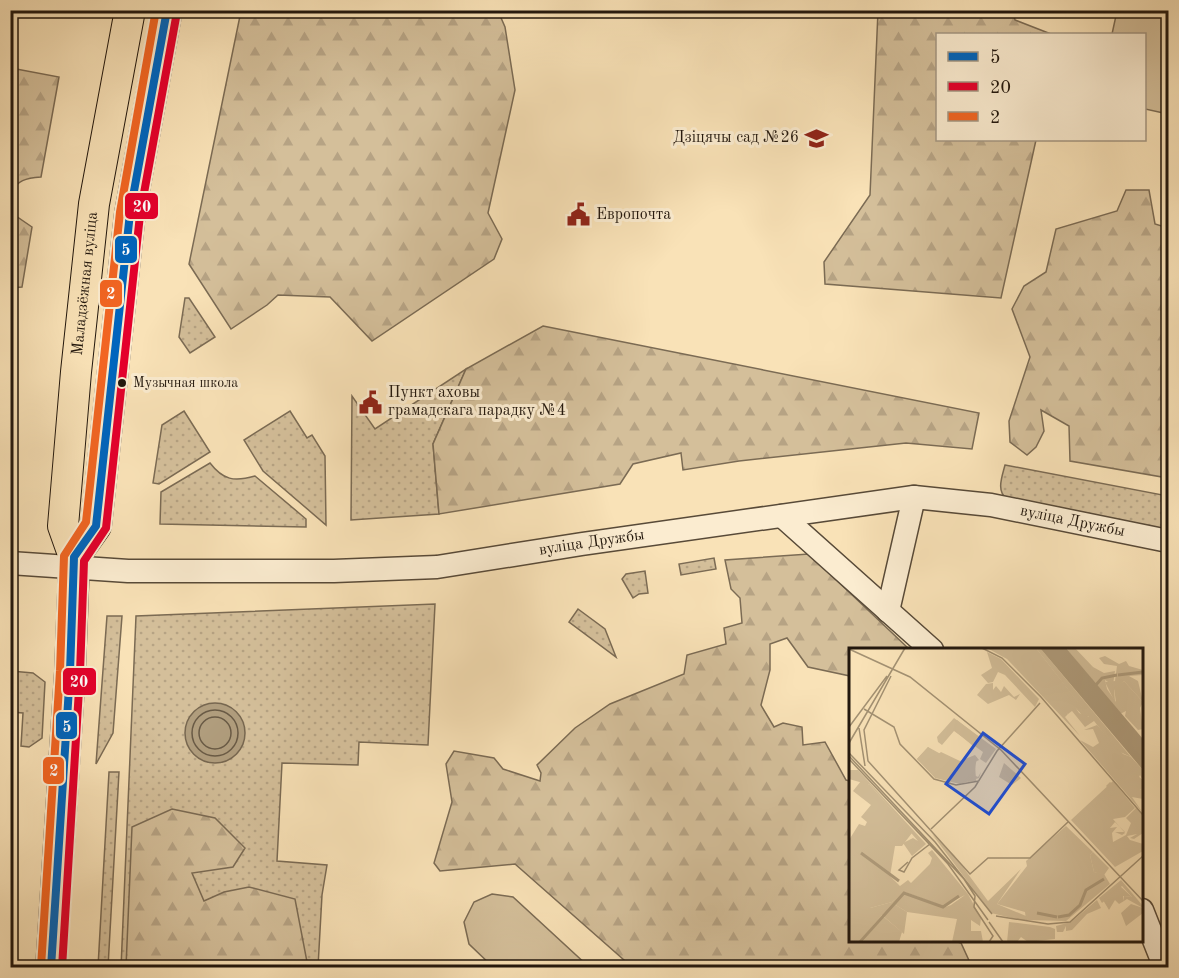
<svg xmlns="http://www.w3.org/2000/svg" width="1179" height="978" font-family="'Old Standard TT',serif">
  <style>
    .grass { fill: url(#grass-dots); stroke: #7b6b54; stroke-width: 1.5 }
    .forest { fill: url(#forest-firs); stroke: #7b6b54; stroke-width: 1.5 }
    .pitch { fill: #d4bf9a; stroke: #7b6b54; stroke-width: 1.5 }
    .water { fill: #b09d7d; stroke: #776750; stroke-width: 1.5 }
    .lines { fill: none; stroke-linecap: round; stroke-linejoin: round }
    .shore { stroke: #695a45; stroke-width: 1.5 }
    .minor-casing { stroke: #584a38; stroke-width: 25 }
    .major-casing { stroke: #22170d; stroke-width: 32 }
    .minor { stroke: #fbecd0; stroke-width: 22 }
    .major { stroke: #f9e2b7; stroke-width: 30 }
    .bus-1-casing { stroke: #fbecd0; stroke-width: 12 }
    .bus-2-casing { stroke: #fbecd0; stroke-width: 12 }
    .bus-3-casing { stroke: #fbecd0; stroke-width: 12 }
    .bus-1 { stroke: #0065bd; stroke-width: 8 }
    .bus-2 { stroke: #e4002b; stroke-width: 8 }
    .bus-3 { stroke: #f26522; stroke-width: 8 }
    .bus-dot { fill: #22170d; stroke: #fbecd0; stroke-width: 2 }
    .labels { text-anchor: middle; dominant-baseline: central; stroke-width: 6; stroke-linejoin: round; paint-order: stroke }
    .bus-label { font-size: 14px; fill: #22170d; stroke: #fbecd0; text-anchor: start }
    .poi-label { font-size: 16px; fill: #22170d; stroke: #fbecd0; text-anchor: start }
    .street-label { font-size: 16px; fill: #22170d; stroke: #fbecd0 }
    .inset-river { fill: none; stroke: #b09d7d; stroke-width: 3 }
    .inset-road { fill: none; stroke: #a39173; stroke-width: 1.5 }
    .view { fill: #1d4ed8; fill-opacity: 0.15; stroke: #1d4ed8; stroke-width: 3 }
    .inset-edge { fill: none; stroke: #22170d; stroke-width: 3 }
    .line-badge { stroke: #fbecd0; stroke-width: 2 }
    .badge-label { font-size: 16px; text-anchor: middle; font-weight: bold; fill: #fff }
  </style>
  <defs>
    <pattern id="grass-dots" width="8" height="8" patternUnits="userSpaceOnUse" patternTransform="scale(1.5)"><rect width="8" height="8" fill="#d4bf9a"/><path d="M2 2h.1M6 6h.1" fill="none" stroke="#b6a384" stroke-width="1.8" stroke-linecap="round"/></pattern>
    <pattern id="forest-firs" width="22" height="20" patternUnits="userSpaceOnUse" patternTransform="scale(1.5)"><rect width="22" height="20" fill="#d4bf9a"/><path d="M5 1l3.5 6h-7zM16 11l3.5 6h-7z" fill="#b6a384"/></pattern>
  </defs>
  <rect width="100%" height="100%" fill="#f9e2b7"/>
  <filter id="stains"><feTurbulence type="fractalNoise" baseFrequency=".00333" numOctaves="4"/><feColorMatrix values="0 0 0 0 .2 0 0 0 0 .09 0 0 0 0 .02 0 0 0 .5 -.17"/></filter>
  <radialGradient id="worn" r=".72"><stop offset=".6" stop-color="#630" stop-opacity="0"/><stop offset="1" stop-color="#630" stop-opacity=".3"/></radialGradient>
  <path class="grass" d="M185 298H189L215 337 190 353 179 337Z
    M466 369 433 444 439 514 351 520 352 396 375 429Z
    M184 411 210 452 159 484 153 483 162 425Z
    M290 411 307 438 312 435 325 456 326 525 263 471 244 440Z
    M210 463C223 480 234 482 255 476L306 519V527L160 524 161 492Z
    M1005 465 1168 496V530L1007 499C996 491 1002 477 1005 465Z
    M714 558 716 569 681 575 679 564Z
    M645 571 648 593 639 594 633 598 622 579 626 574Z
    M435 604 428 745 359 742 358 765 282 763 277 861 327 865 322 895 318 967 121 968 136 616Z
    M578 609 605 629 616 657 569 622Z
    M107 616H122L113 733 96 764Z
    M11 671 33 673 45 682 42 738 29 747 21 746 23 713 11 712Z
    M109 772H119L108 967H98Z"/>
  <path class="forest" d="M241 11H498L505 27 515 90 488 213 502 239 494 259 372 341 330 297 278 295 267 305 231 329 189 264Z
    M878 11H1013L1015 20 1051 34H938V140H1036L1001 298 825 284 824 262 870 195Z
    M11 68 59 77 41 177C27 178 16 180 11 194Z
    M1126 190H1149L1155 224 1168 228V478L1070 461 1069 426 1041 410 1044 431 1036 447 1027 455 1010 442 1009 421 1030 357 1012 309 1024 286 1046 272 1056 229 1117 211Z
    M10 202 16 216 32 227 22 287 11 288Z
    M543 326 979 413 972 449 906 443 739 461 683 470 681 453 633 464 620 484 439 514 433 444 466 369Z
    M809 554 909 649 850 650V676L808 667 787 638 770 644V670L761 705 762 707 774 727 783 723 802 727 803 745 825 742 846 780 850 781V940L954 941 961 943 972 967H632L515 864 440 871 434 863 452 802 446 764 454 751 494 758 503 769 540 781 541 773 537 765 575 728 610 704 684 674 687 655 726 644 724 628 742 623 740 598 731 589 725 560Z
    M172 809 215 818 245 848 233 867 192 873 204 901 224 892 249 887 295 899 308 967H126L132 827Z"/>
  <path class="pitch" d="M1117 11H1168V114L1145 109 1144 34H1112Z
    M492 894 513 897 589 967H493L469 944 464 922 474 902Z"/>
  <path class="water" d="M185 733a30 30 0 1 1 60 0a30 30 0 1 1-60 0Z"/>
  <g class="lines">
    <path class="shore" d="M192 733a23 23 0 1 1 46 0a23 23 0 1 1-46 0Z
      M199 733a16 16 0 1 1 32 0a16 16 0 1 1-32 0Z"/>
    <defs>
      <g id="minor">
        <path d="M782 516 932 650"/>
        <path id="s1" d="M10 563 128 571H334L437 567 582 544 914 497 991 505 1168 541"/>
        <path d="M888 611 914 497"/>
        <path d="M1142 910 1165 968"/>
      </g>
      <g id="major">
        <path d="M74 557 96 526 130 213 167 10"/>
        <path id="s2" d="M51 968 70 672 74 566V557L63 526 76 372 94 204 130 10"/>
      </g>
    </defs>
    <use href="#minor" class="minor-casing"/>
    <use href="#major" class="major-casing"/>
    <use href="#minor" class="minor"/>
    <use href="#major" class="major"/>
    <defs>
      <path id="bus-1" d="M51 968 70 672 74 557 96 526 130 213 167 10"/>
      <path id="bus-2" d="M62 968 80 673 84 561 106 528 140 215 177 12"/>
      <path id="bus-3" d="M41 967 60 671 64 556 86 522 120 212 156 10"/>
    </defs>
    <use href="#bus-1" class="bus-1-casing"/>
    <use href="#bus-2" class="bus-2-casing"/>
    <use href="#bus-3" class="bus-3-casing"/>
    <use href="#bus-1" class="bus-1"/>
    <use href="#bus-2" class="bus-2"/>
    <use href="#bus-3" class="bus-3"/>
  </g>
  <defs>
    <symbol id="school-bare" viewBox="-9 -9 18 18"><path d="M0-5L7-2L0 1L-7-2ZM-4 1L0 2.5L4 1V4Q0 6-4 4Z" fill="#8f2418" stroke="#fbecd0" stroke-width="2.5" paint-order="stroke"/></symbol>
    <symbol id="civic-bare" viewBox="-9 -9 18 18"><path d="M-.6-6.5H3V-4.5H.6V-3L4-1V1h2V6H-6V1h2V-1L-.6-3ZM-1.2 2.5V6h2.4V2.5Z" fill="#8f2418" stroke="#fbecd0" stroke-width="2.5" paint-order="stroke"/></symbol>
  </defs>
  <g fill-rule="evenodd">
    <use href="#school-bare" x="800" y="122" width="33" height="33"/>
    <use href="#civic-bare" x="562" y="198" width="33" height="33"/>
    <use href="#civic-bare" x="354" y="386" width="33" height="33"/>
  </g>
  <circle class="bus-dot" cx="122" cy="383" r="5"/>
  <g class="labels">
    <g class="bus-label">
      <text x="133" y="383">Музычная школа</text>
    </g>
    <g class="poi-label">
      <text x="799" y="138" text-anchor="end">Дзіцячы сад №26</text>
      <text x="596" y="215">Европочта</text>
      <text x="388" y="393">Пункт аховы<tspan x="388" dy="18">грамадскага парадку №4</tspan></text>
    </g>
    <g class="street-label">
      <text stroke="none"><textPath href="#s2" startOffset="688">Маладзёжная вуліца</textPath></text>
      <text stroke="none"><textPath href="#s1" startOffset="1070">вуліца Дружбы</textPath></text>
      <text stroke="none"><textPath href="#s1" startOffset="584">вуліца Дружбы</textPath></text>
    </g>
  </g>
  <g transform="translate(849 648)">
    <rect width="294" height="294" fill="#f9e2b7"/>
    <path d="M138 0H187L240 68 236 70 218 51H213L209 42V52L219 66 216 69 231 88 158 11ZM138 4 152 11 190 51 186 59 156 27 149 24 144 34 139 35 132 27 143 20ZM256 8 270 16 277 13 280 18 294 22V27L280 28 289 33 294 54 275 33 265 42 266 54 256 34 266 33 268 18 255 16 250 10ZM144 35V42L147 38 152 44 155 38 165 49 171 46 167 52 160 47 139 56 128 47 137 36ZM105 70 147 101 137 115 131 111 134 104 105 83 93 97 89 94 88 89ZM248 77 274 106 282 109 294 122V132L291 127 286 139 293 142 294 151 283 149 294 165 231 92 244 99 250 95 244 81 235 82ZM79 99 108 115 128 109 125 127 129 129 132 124 130 130 111 136 86 130 68 111ZM0 122H9L77 196 63 208 54 195 64 190 69 193 21 137 0 131ZM264 133 286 160 276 169 264 171 276 185 273 187 266 184H276L266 174 261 180 268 179 263 185 264 194 277 187 282 175 277 170 287 160 294 167V185L285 191 281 190 288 186 278 188 281 192 294 196V203L266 219 222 172ZM83 186 105 207 139 253 172 221 148 256 177 268 223 271 171 272 142 265ZM244 204 260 220 255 227 245 224 241 207ZM272 232 294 258V260L278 251 275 253V248L283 249 273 238 253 255 250 250ZM54 244 45 256 58 264 55 286 33 267H20L21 260 43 254ZM248 252 252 260 238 266 223 282 217 283V278L214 284H208L207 278 222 274Z" fill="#d4bf9a"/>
    <path d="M187 0H191L282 109 269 103 245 73 236 79 223 63 219 66 212 60 207 52 209 46H204V41L208 38 211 42 212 37 213 51H218V46L230 65 240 69ZM217 0H226L244 19 255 25 266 23 264 37 256 32 258 41 267 54 265 40 275 33 294 54 291 60 294 81 289 82 276 68 277 63 271 66ZM174 6H178L179 15 181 10 185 20 193 17 187 35 168 17 176 15ZM108 72 137 95 136 98H124L106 83ZM251 93H257L263 100 259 108 261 116 251 112 244 101H252ZM79 99 88 107 92 104 111 113 126 107 130 112 126 114 127 133 118 134 124 129 122 126 113 130 98 123 94 126 89 119 81 123 68 111ZM155 115 172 130 163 137 150 129ZM285 125 294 132 292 148V141L285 144V139L279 134ZM12 133 21 137 63 185 53 198H46L41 228 51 238 59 232 62 235 81 216 83 210 79 205 83 202 119 246 132 270 131 278 122 272V283H132L134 294H103L108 271 58 264 45 256 56 245 94 260 102 257 116 247 94 258 56 244 43 254 21 260V267H33L10 294H0V192L10 176 16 178 18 174 12 169 22 157 4 143ZM261 134 268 139 271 148 264 146 252 156 253 161 251 156 246 160 250 149 261 142 257 138ZM246 169 256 173 242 190 236 181ZM217 178 244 204 241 207 245 224 255 226 261 236 217 273 177 272 176 264 148 256 178 218 177 213ZM271 238 283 249 274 248 275 253 270 256 266 252 260 262 254 252ZM282 256 294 260V265L277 278 272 265ZM35 269 53 284 50 294H13ZM160 274 201 279 206 281V291L179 294 172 289 168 294H158Z" fill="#d4bf9a"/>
    <path d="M191 0H217L294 91V122Z" fill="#b09d7d"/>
    <path class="inset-river" d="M269 27 294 24M246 38 253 30 268 27M12 205 50 233M188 265 208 269M209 269 220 267 231 257 237 242 255 231M11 294 55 245 94 259 110 248"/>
    <path class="inset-road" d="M133 0 153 10 192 49 294 167M0 1 61 29 152 102 294 253M42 28 15 82 19 113 121 226 139 210H181L219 174M15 61 45 79 51 96 85 131 107 137 130 133M0 79 38 28M10 80 16 118M0 95 56 0M0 105 86 194 143 266M0 108 115 231 126 248 125 259 144 288 140 294M0 111 99 216 139 272M82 181 126 139 148 103 191 55M59 214 50 222 55 224 63 210 81 196M147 268 199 276 221 274 294 208M140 274 154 294"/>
    <path class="view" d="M134 85 176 116 140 166 97 136Z"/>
    <rect width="294" height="294" class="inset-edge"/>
  </g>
  <g class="line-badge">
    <rect x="124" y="192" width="35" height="28" rx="6" fill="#e4002b"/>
    <rect x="114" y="235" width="24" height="29" rx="6" fill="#0065bd"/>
    <rect x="99" y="279" width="24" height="29" rx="6" fill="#f26522"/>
    <rect x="62" y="667" width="35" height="29" rx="6" fill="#e4002b"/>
    <rect x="55" y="711" width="23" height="29" rx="6" fill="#0065bd"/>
    <rect x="42" y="756" width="23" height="29" rx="6" fill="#f26522"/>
  </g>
  <g class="badge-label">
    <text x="142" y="212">20</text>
    <text x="126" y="255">5</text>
    <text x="111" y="299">2</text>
    <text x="79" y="687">20</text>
    <text x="67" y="732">5</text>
    <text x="54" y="776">2</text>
  </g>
  <rect width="1179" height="978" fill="none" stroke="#f9e2b7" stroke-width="36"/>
  <rect x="12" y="12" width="1155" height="954" fill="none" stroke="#22170d" stroke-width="3"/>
  <rect x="18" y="18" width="1143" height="942" fill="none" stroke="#22170d" stroke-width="1.5"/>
  <rect x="936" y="33" width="210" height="108" fill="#fbecd0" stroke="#a49782" stroke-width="1.5"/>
  <rect x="948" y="52" width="30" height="9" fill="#0065bd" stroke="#a49782" stroke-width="1.5"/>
  <text x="990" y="63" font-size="18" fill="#22170d">5</text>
  <rect x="948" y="82" width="30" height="9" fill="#e4002b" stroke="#a49782" stroke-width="1.5"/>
  <text x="990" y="93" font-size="18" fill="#22170d">20</text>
  <rect x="948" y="112" width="30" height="9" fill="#f26522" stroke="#a49782" stroke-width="1.5"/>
  <text x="990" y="123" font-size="18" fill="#22170d">2</text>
  <rect width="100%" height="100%" filter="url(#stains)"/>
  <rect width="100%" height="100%" fill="url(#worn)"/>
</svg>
